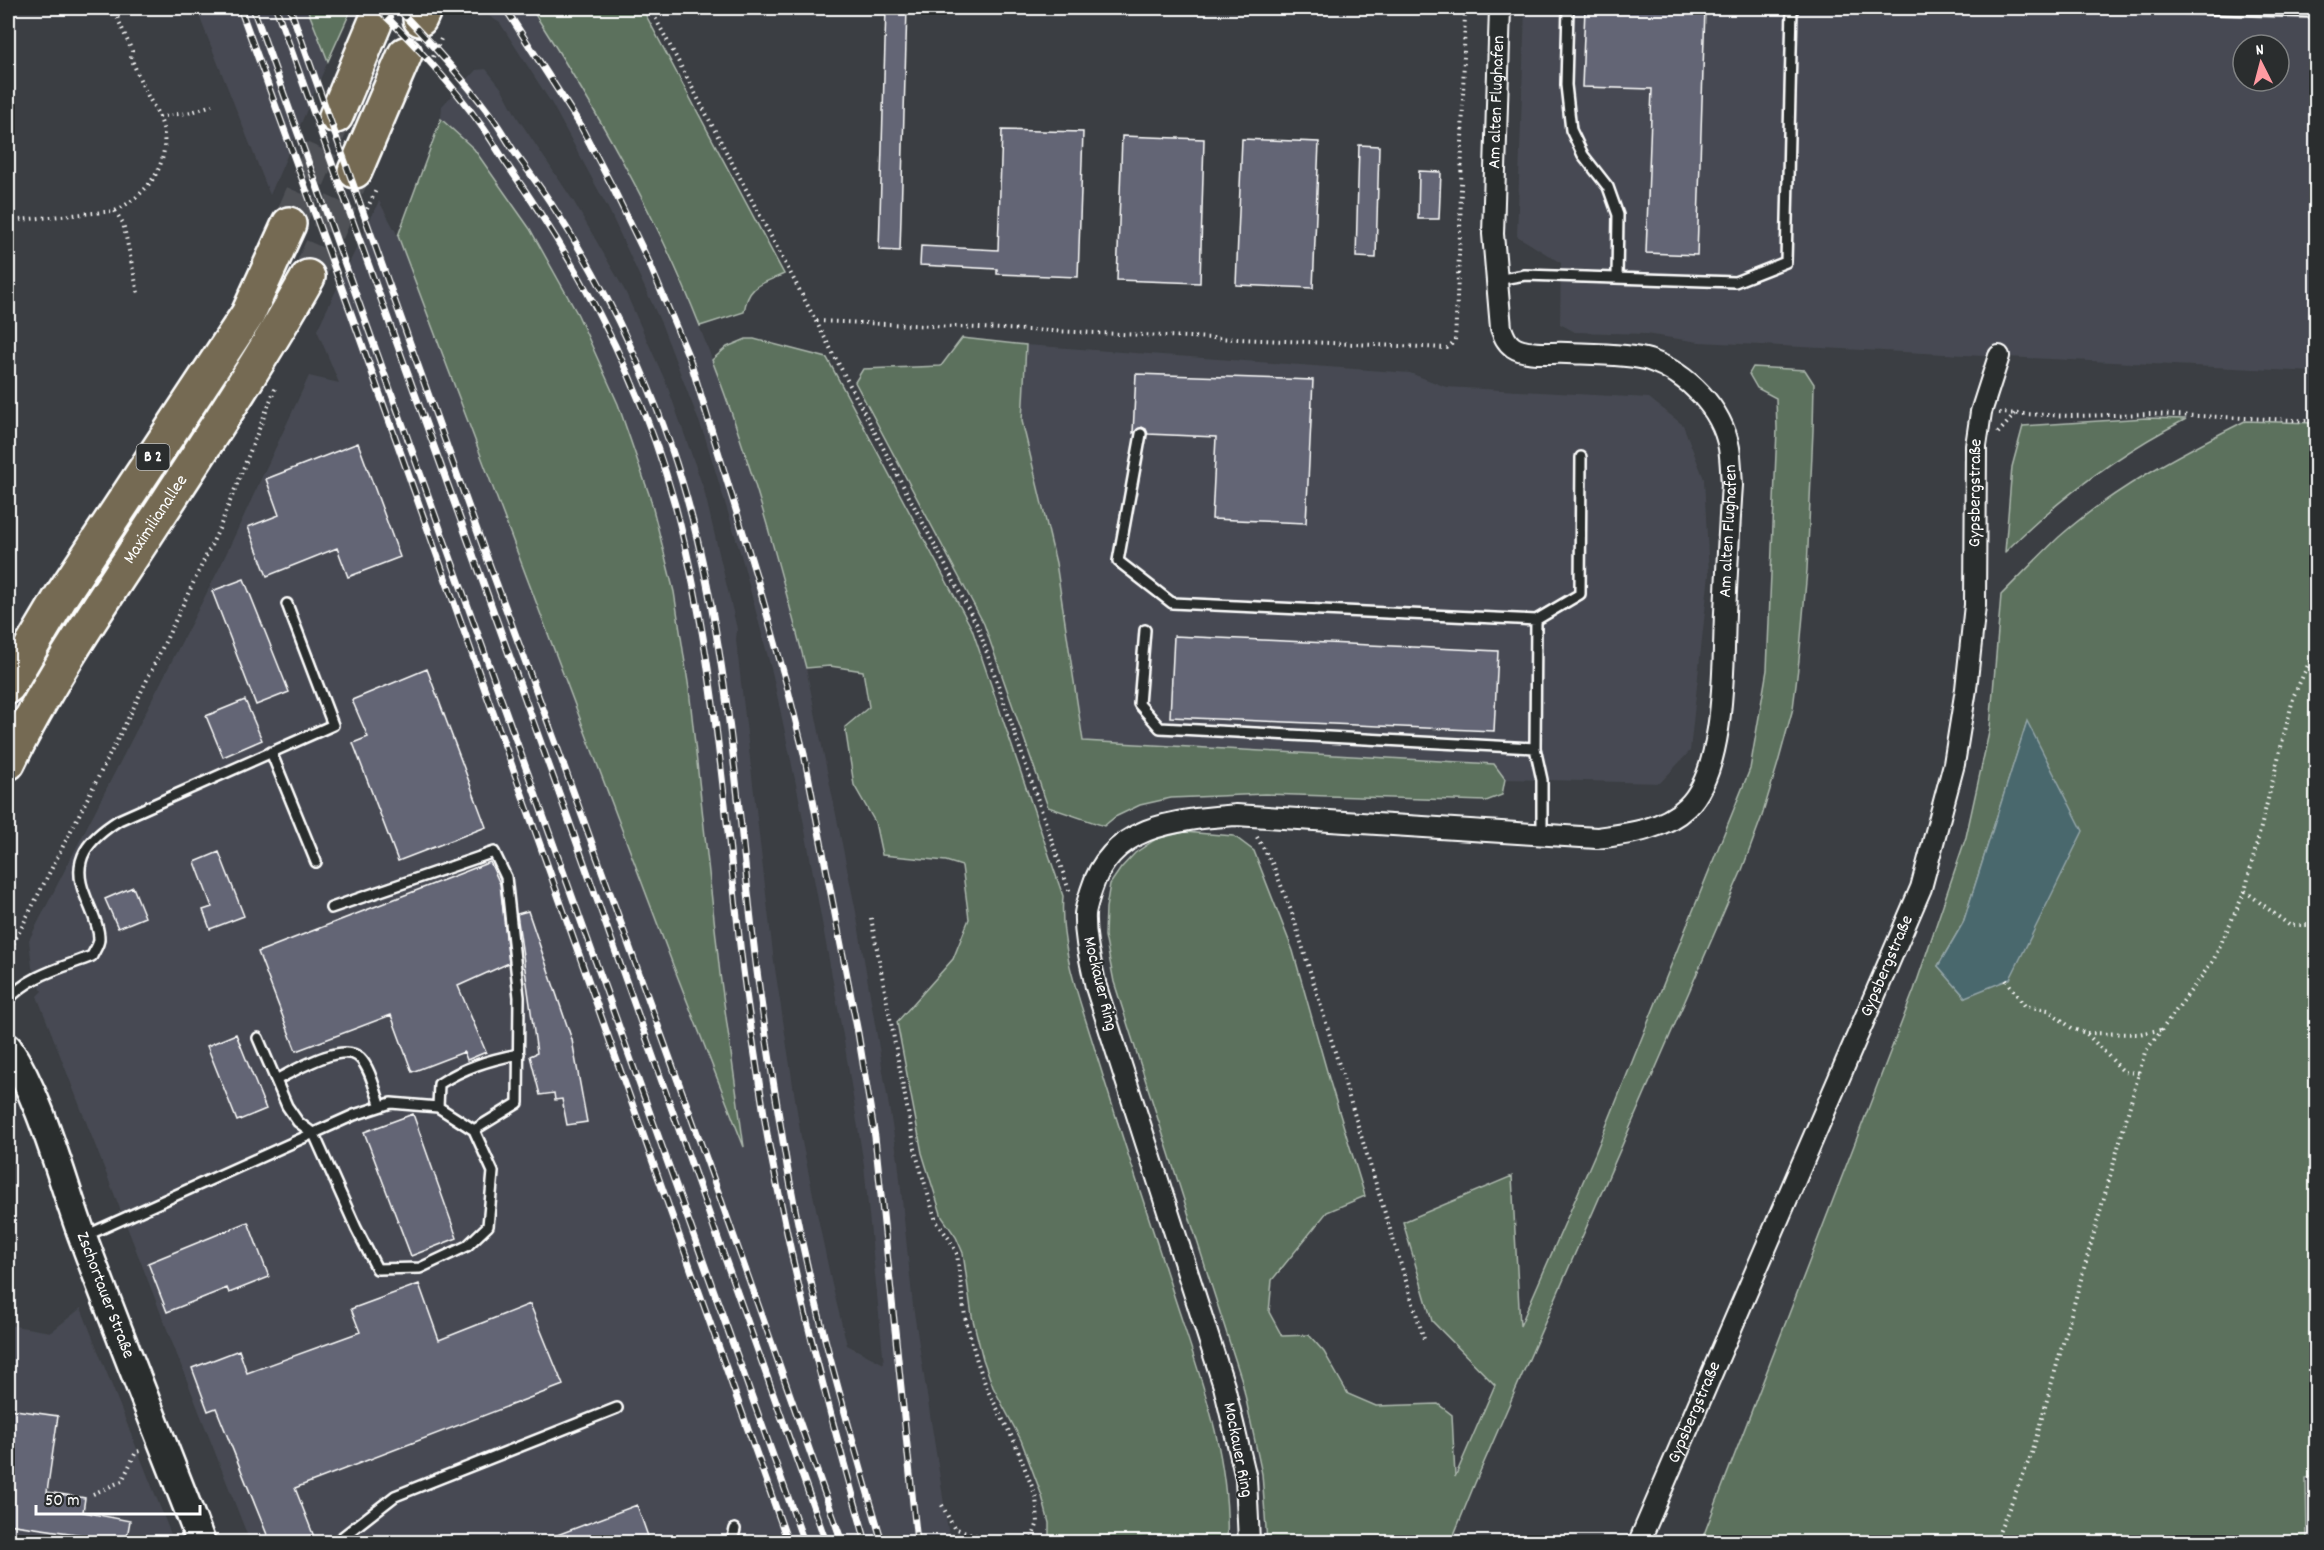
<svg xmlns="http://www.w3.org/2000/svg" width="2324" height="1550" font-family="Dekko,sans-serif">
  <style>
    .built { fill: #474a52; fill-rule: evenodd }
    .green { fill: #5b715d; stroke: #adb8ae; stroke-width: 1.5; fill-rule: evenodd }
    .water { fill: #4a676d; stroke: #92a4a7; stroke-width: 1.5 }
    .building { fill: #636574; stroke: #fff; stroke-width: 1.5 }
    .lines { fill: none; stroke-linecap: round; stroke-linejoin: round }
    .highway-tunnel { stroke: #4f5156; stroke-width: 33; stroke-dasharray: 33 16; stroke-linecap: butt }
    .lane-casing { stroke: #fff; stroke-width: 14 }
    .street-casing { stroke: #fff; stroke-width: 24 }
    .secondary-casing { stroke: #fff; stroke-width: 32 }
    .highway-casing { stroke: #fff; stroke-width: 38 }
    .path { stroke: #fff; stroke-width: 4; stroke-dasharray: 1.5 4.5; stroke-linecap: butt }
    .lane { stroke: #2a2d2e; stroke-width: 9 }
    .street { stroke: #2a2d2e; stroke-width: 20 }
    .secondary { stroke: #2a2d2e; stroke-width: 27 }
    .highway { stroke: #746b52; stroke-width: 33 }
    .rail-casing { stroke: #fff; stroke-width: 7 }
    .rail { stroke: #2a2d2e; stroke-width: 4.5; stroke-dasharray: 14; stroke-linecap: butt }
    .labels { text-anchor: middle; dominant-baseline: central; stroke-width: 4.5; stroke-linejoin: round; paint-order: stroke }
    .shield { fill: #2a2d2e; stroke: #bfc0c0; stroke-width: 1.5 }
    .shield-label { font-size: 16px; font-weight: bold; fill: #fff }
    .street-label { font-size: 18px; fill: #fff; stroke: #2a2d2e }
  </style>
  <rect width="100%" height="100%" fill="#3b3e43"/>
  <filter id="ink" filterUnits="userSpaceOnUse"><feTurbulence type="fractalNoise" baseFrequency=".0167" numOctaves="2"/><feDisplacementMap in="SourceGraphic" scale="12" xChannelSelector="R" yChannelSelector="G"/><feConvolveMatrix kernelMatrix="1 2 1 2 8 2 1 2 1" color-interpolation-filters="sRGB"/></filter>
  <g filter="url(#ink)">
    <path class="built" d="M196 8H307L328 61 270 195Z
      M480 8H531L581 87 641 196 693 310 738 426 774 546 806 668 856 912 898 1160 913 1306 950 1542H250L37 996 42 991 32 967 29 940 221 565 309 376 339 383 317 330 379 201 398 236 452 376 673 965 744 1143 720 974 689 689 674 592 650 497 618 404 578 315 530 229 474 149 441 119 442 106 476 70 486 69 502 89 517 117 574 202 625 291 667 385 704 490 737 629 736 640 774 962 801 1137 832 1285 847 1345 884 1364 864 1165 844 1041 800 803 773 676 741 555 705 437 661 323 610 212 552 104 500 23 486 14Z
      M1525 8H2316V372L1699 342 1645 334 1575 332 1560 324 1561 263 1517 236ZM2243 45H2279V81H2243Z
      M1026 345 1410 373 1446 387 1649 398 1683 425 1704 479 1709 574 1690 751 1660 783 1505 779 1494 764 1083 741 1056 563 1022 421Z
      M81 1308 174 1542H8V1325L51 1332Z"/>
    <path class="green" d="M307 8H352L328 61Z
      M531 8H642L784 274C761 284 748 285 744 312L700 326C656 214 596 109 531 8Z
      M441 119 474 149 530 229 578 315 618 404 650 497 674 592 689 689 720 974 744 1147 673 965 398 236Z
      M962 338 1026 345 1022 421 1056 563 1083 741 1494 764 1505 779 1502 795 1486 801 1265 794 1171 798 1140 805 1115 817 1104 826 1048 807 984 624 855 382 863 369 941 366Z
      M746 339H754L827 358 972 629 1063 896C1059 948 1080 1000 1095 1050 1120 1132 1148 1214 1174 1296 1200 1376 1231 1457 1227 1542H1049V1523L1042 1496 1021 1440 993 1387 983 1359 972 1316 963 1253 956 1237 942 1217 922 1153 897 1022 953 959 969 919 962 866 946 861 882 855 875 822 854 785 845 727 869 707 863 671 830 666 806 668C779 564 751 461 712 360L727 347Z
      M1753 367 1805 370 1814 384 1813 430 1807 570 1799 660 1793 708 1778 763 1762 816 1742 870 1475 1483 1451 1542H1267L1262 1474 1242 1381 1114 982 1105 936 1106 908 1110 884 1121 868 1135 853 1156 839 1184 832 1234 836 1254 851 1293 951 1330 1082 1365 1196 1327 1212 1272 1280 1269 1312 1282 1336 1309 1335 1324 1352 1348 1394 1376 1406 1438 1404 1452 1415 1455 1477 1495 1385 1432 1321 1403 1222 1512 1176 1520 1326 1595 1154 1750 769 1767 670 1777 429 1776 398 1757 388 1749 374Z
      M2146 418 2186 419C2118 454 2059 498 2005 552L2012 467 2023 426Z
      M2245 421 2316 423V1476L2306 1478 2307 1542H1701L1914 990 1966 837 1990 728 2001 595C2020 576 2039 556 2059 537 2114 488 2180 454 2245 421ZM2027 722 1965 997 1938 966 1963 923Z"/>
    <path class="water" d="M2027 721 2083 831 2010 979 1965 997 1938 966 1963 923Z"/>
    <path class="building" d="M886 8H907L900 251 879 250Z
      M1585 8H1705L1697 255 1646 253 1652 89 1582 87Z
      M1002 130 1083 132 1078 277 997 274V269L920 265 921 246 998 250Z
      M1122 136 1204 139 1200 283 1117 280Z
      M1242 139 1319 142 1313 288 1236 285Z
      M1359 145 1379 146 1376 258 1356 257Z
      M1419 171 1441 172 1439 219H1418Z
      M1136 374 1313 380 1306 523 1212 519 1216 437 1148 434 1146 429 1142 427 1133 433Z
      M358 443 400 557 348 577 337 548 267 576 248 527 279 515 266 479Z
      M244 579 289 692 256 705 212 591Z
      M1174 636 1498 651 1494 731 1170 717Z
      M427 669 486 827 398 861 353 743 368 737 352 700Z
      M245 700 262 740 223 757 206 716Z
      M219 852 244 916 210 929 203 910 212 907 195 862Z
      M490 862 500 884 509 963 458 986 486 1052 467 1060 464 1052 412 1072 391 1015 296 1051 258 952Z
      M133 887 145 917 118 928 105 899Z
      M528 911 572 1040 587 1122 567 1125 562 1099 555 1100 554 1093 540 1095 530 1056 537 1053 517 914Z
      M236 1034 266 1109 237 1121 207 1046Z
      M413 1114 457 1238 411 1256 364 1132Z
      M248 1222 269 1277 229 1293 227 1288 167 1312 148 1263Z
      M419 1284 439 1340 530 1304 563 1385 295 1488 316 1542H270L216 1408 208 1411 192 1368 239 1350 247 1373 360 1332 351 1309Z
      M8 1409 58 1416 47 1492 85 1498 83 1512 130 1521 126 1542H103V1538L8 1524Z
      M637 1505 650 1542H542L541 1541Z"/>
    <g class="lines">
      <path class="highway-tunnel" d="M289 224 336 116
        M308 277 355 171"/>
      <defs>
        <path id="lane" d="M1568 8 1566 85 1571 130 1583 155 1608 187 1618 215 1617 278
          M2183 8 2316 12
          M1496 280 1525 275 1735 282 1786 262 1792 8
          M1141 434 1118 561 1172 603 1536 620 1535 748 1542 780V834
          M1536 620 1580 594 1581 457
          M1145 630 1139 704 1160 728 1535 748
          M271 752 316 862
          M331 908 494 852 506 877 519 997 518 1103 474 1130
          M8 1000C29 975 62 968 92 956 94 951 99 945 99 939 99 924 90 909 85 895 70 859 89 839 119 820L333 725 287 604
          M276 1080C294 1071 343 1041 360 1058 371 1069 375 1092 381 1106
          M438 1107 439 1084C465 1067 489 1060 519 1054
          M85 1236 354 1115 391 1103 438 1107 474 1130 493 1172 488 1226 467 1246 420 1268 377 1269 356 1228 314 1134 298 1122 287 1106 258 1038
          M336 1542 395 1496 617 1408
          M732 1542 735 1529"/>
        <g id="street">
          <path id="s1" d="M1249 1542 1246 1478 1224 1386 1096 987C1091 963 1084 938 1085 914 1086 906 1089 898 1091 891 1111 824 1177 820 1236 815L1597 838C1628 834 1663 830 1687 807 1726 770 1723 664 1725 613 1727 570 1729 527 1732 485 1731 473 1731 460 1729 448 1722 408 1687 373 1649 360 1630 354 1588 354 1567 353 1552 352 1526 356 1513 347 1506 342 1504 336 1501 328L1493 234 1500 8"/>
          <path id="s2" d="M1639 1542 1921 888 1954 764 1966 689 1975 605 1976 446 1981 412 1999 356"/>
        </g>
        <g id="secondary">
          <path id="s3" d="M8 1048C42 1100 61 1179 83 1238 121 1340 162 1441 201 1542"/>
        </g>
        <g id="highway">
          <path d="M420 19 425 8"/>
          <path d="M336 116 375 23"/>
          <path d="M355 171 405 54"/>
          <path d="M8 686 62 595 248 314 289 224"/>
          <path id="s4" d="M8 763C42 693 86 626 129 561 190 467 253 374 308 277"/>
        </g>
      </defs>
      <use href="#lane" class="lane-casing"/>
      <use href="#street" class="street-casing"/>
      <use href="#secondary" class="secondary-casing"/>
      <use href="#highway" class="highway-casing"/>
      <path class="path" d="M650 8 978 627 1070 893
        M433 57 441 39
        M159 117 192 112 212 105
        M367 209 376 190
        M115 211 123 223 138 293
        M8 221 115 211C144 196 168 170 164 134 163 119 152 105 146 92 140 81 136 69 131 58L132 51 113 8
        M817 321 1447 348 1455 341 1460 233 1465 8
        M1999 413 2072 416 2151 414 2316 421
        M1998 433 2016 413
        M1257 837 1273 865 1292 913 1424 1339
        M2245 891 2289 925H2316
        M871 918 916 1154 936 1221 950 1240 957 1254 965 1317 977 1361 987 1389 1015 1443 1036 1497 1038 1522 1031 1542
        M8 954 133 709 219 529 275 389
        M2006 980 2025 1006 2048 1010 2073 1029 2086 1033 2124 1072 2139 1073
        M2087 1033 2138 1034 2160 1030
        M93 1494 122 1481 136 1452 140 1451
        M942 1505 954 1528 995 1542
        M1995 1542 2032 1453 2145 1052 2213 961 2245 891 2294 695 2316 648"/>
      <use href="#lane" class="lane"/>
      <use href="#street" class="street"/>
      <use href="#secondary" class="secondary"/>
      <use href="#highway" class="highway"/>
      <defs>
        <path id="rail" d="M240 8 352 316 788 1542
          M253 8 804 1542
          M276 8 573 832 826 1542
          M290 8 483 547 556 744 711 1172 842 1542
          M377 8C414 43 451 83 481 125 491 138 499 153 508 166 581 269 642 383 675 505 714 652 724 804 741 954 748 1014 758 1074 767 1134 772 1163 779 1193 785 1223 807 1331 836 1437 866 1542
          M397 8C429 41 461 76 489 113 499 126 507 141 516 154 529 172 542 189 554 208 610 293 660 401 687 499 728 648 737 803 755 955 762 1015 772 1075 782 1135 803 1273 843 1408 882 1542
          M505 8 579 123 612 186 648 260 690 360 756 575 786 682 804 754 858 1033 875 1137 917 1542"/>
      </defs>
      <use href="#rail" class="rail-casing"/>
      <use href="#rail" class="rail"/>
    </g>
  </g>
  <g class="labels">
    <rect class="shield" x="136.5" y="444" width="33" height="26" rx="4.5"/>
    <g class="shield-label">
      <text x="153" y="457">B 2</text>
    </g>
    <g class="street-label">
      <text stroke="none"><textPath href="#s1" startOffset="2188">Am alten Flughafen</textPath></text>
      <text stroke="none"><textPath href="#s2" startOffset="1113">Gypsbergstraße</textPath></text>
      <text stroke="none"><textPath href="#s4" startOffset="285">Maximilianallee</textPath></text>
      <text stroke="none"><textPath href="#s1" startOffset="1594">Am alten Flughafen</textPath></text>
      <text stroke="none"><textPath href="#s2" startOffset="627">Gypsbergstraße</textPath></text>
      <text transform="translate(1099 984) rotate(76)">Mockauer Ring</text>
      <text stroke="none"><textPath href="#s3" startOffset="266">Zschortauer Straße</textPath></text>
      <text stroke="none"><textPath href="#s2" startOffset="141">Gypsbergstraße</textPath></text>
      <text transform="translate(1237 1450) rotate(79)">Mockauer Ring</text>
    </g>
  </g>
  <rect width="2324" height="1550" fill="none" stroke="#2a2d2e" stroke-width="30"/>
  <rect x="15" y="15" width="2294" height="1520" fill="none" stroke="#fff" stroke-width="2" filter="url(#ink)"/>
  <g transform="translate(2261 63) rotate(354)"><circle r="28" fill="#2a2d2e" stroke="#7f8182" stroke-width="1.5"/>
  <path d="M0-4.5L10 22L0 15L-10 22Z" fill="#ff9aa2"/>
  <text y="-9" font-size="16" font-weight="bold" text-anchor="middle" fill="#ffffff">N</text>
  </g>
  <path d="M36 1505v9h164v-9" fill="none" stroke="#ffffff" stroke-width="3"/>
  <text x="45" y="1505" font-size="18" fill="#ffffff" stroke="#2a2d2e" stroke-width="4.5" paint-order="stroke">50 m</text>
</svg>
